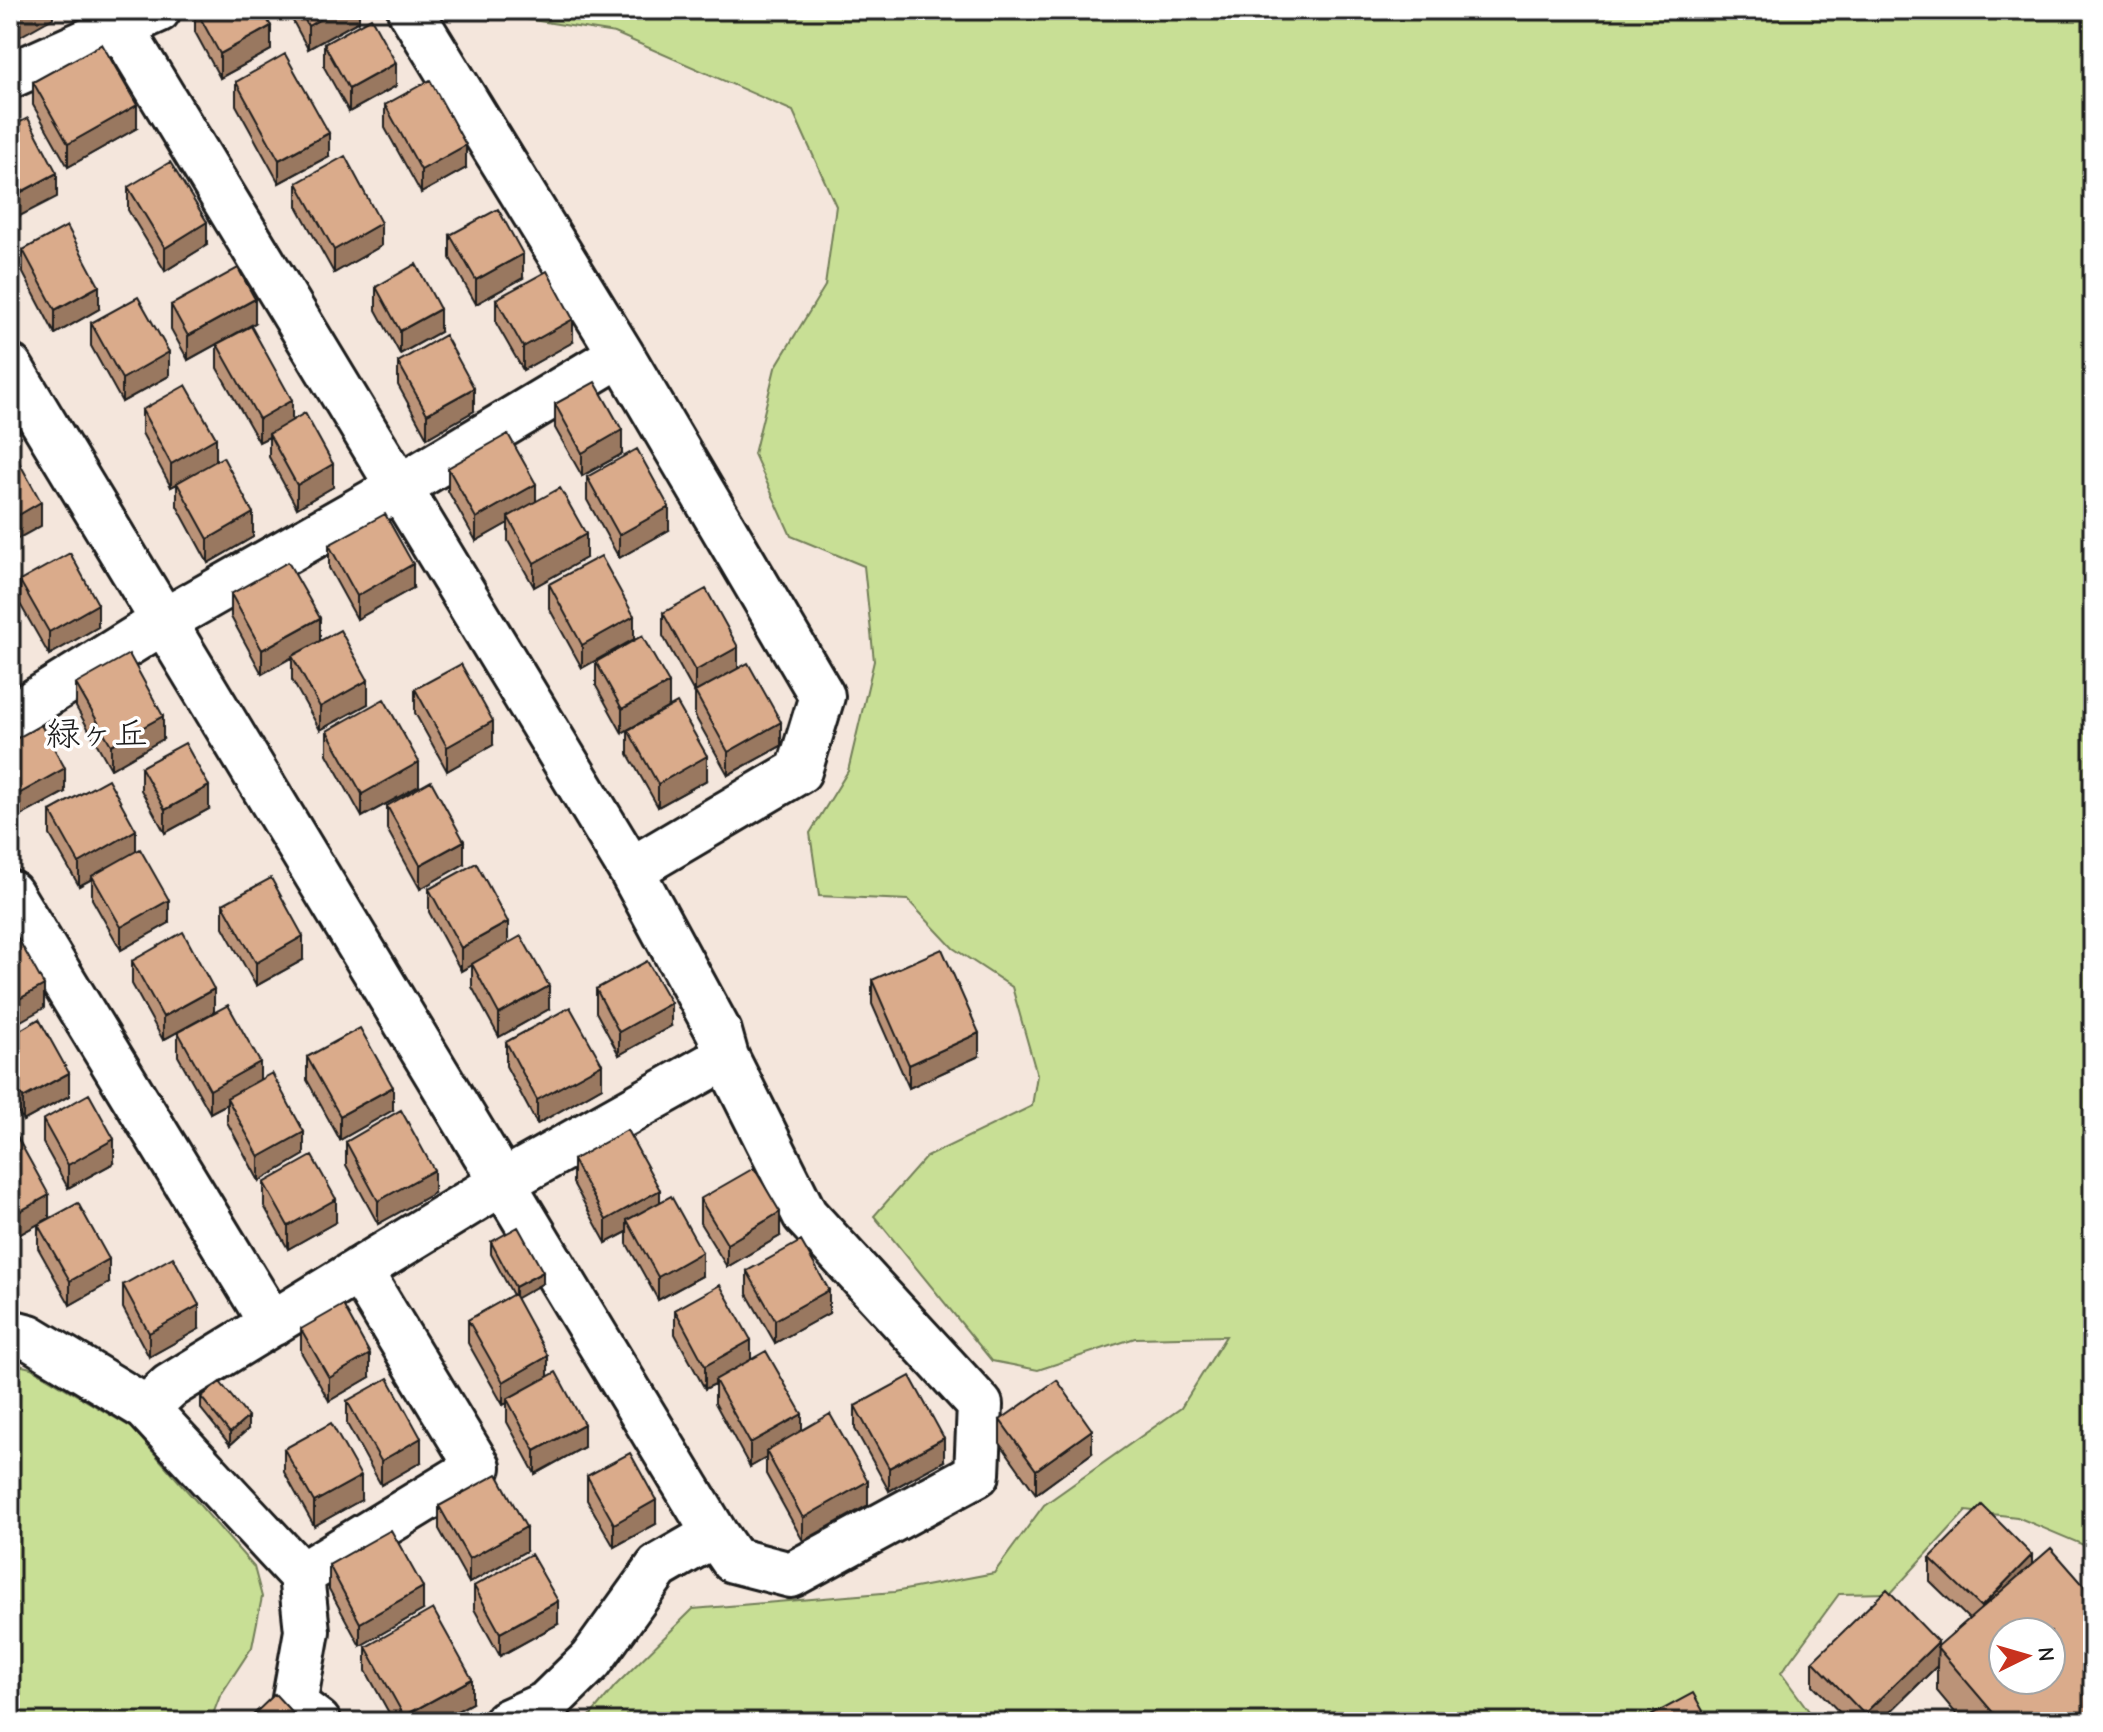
<svg xmlns="http://www.w3.org/2000/svg" width="2103" height="1732" font-family="'Comic Neue','Klee One',sans-serif">
  <style>
    .green { fill: #c8df95; stroke: #727e58; stroke-width: 2 }
    .lines { fill: none; stroke-linecap: round; stroke-linejoin: round }
    .minor-casing { stroke: #1c1c1c; stroke-width: 50 }
    .minor { stroke: #fff; stroke-width: 44 }
    .wall { fill: #bb9378; stroke: #1c1c1c; stroke-width: 2 }
    .shaded-wall { fill: #997861; stroke: #1c1c1c; stroke-width: 2 }
    .building { fill: #daab8b; stroke: #1c1c1c; stroke-width: 2; fill-rule: evenodd }
    .labels { text-anchor: middle; dominant-baseline: central; stroke-width: 7; stroke-linejoin: round; paint-order: stroke }
    .quarter-label { font-size: 34px; fill: #1c1c1c; stroke: #fff }
  </style>
  <rect width="100%" height="100%" fill="#f4e6dc"/>
  <filter id="ink" filterUnits="userSpaceOnUse"><feTurbulence type="fractalNoise" baseFrequency=".0125" numOctaves="2"/><feDisplacementMap in="SourceGraphic" scale="16" xChannelSelector="R" yChannelSelector="G"/><feConvolveMatrix kernelMatrix="1 2 1 2 8 2 1 2 1" color-interpolation-filters="sRGB"/></filter>
  <g filter="url(#ink)">
    <path class="green" d="M492 10H2093V1549L2017 1517 1966 1511 1891 1593 1839 1594 1781 1673 1817 1722H1713L1695 1702 1645 1722H585L615 1686 693 1609 894 1592 994 1573 1044 1505 1181 1408 1226 1336 1135 1338 1038 1370 992 1361 874 1216 926 1157 1032 1106 1037 1075 1012 987 953 948 908 900 819 896 810 833 848 771 874 661 864 566 791 536 754 454 775 368 825 286 836 206 793 111 615 33 494 14Z
      M10 1363 31 1368 132 1428 254 1567 262 1597 252 1647 220 1696 210 1722H10Z"/>
    <g class="lines">
      <defs>
        <path id="minor" d="M410 10 621 354 822 696 799 771 631 870
          M10 76 158 10
          M10 367 715 1534 733 1560 791 1575 977 1474 980 1405 805 1215 726 1057 719 1032 631 870 110 10
          M10 717 164 621 398 488 621 354
          M10 893 272 1324
          M10 1332 29 1337 146 1408 301 1575 307 1631 294 1704 318 1722
          M146 1408 170 1386 503 1182 726 1057
          M301 1575 478 1467 359 1270
          M506 1722 546 1704 591 1660 658 1567 715 1534"/>
      </defs>
      <use href="#minor" class="minor-casing"/>
      <use href="#minor" class="minor"/>
    </g>
    <path class="wall" d="M195 10H262L271 50 220 78 195 32Z
      M287 10H359V21L308 49Z
      M324 44 396 86 349 112 324 67Z
      M33 82 137 128 68 167 33 105Z
      M236 82 329 156 279 183 236 105Z
      M385 105 466 168 421 193 385 128Z
      M297 183 381 246 334 273 297 206Z
      M128 187 207 245 165 271 128 210Z
      M450 235 523 278 476 304 450 258Z
      M23 250 99 309 55 334 23 273Z
      M376 287 440 332 400 354 376 310Z
      M496 299 573 342 523 370 496 323Z
      M171 305 255 323 188 360 171 329Z
      M91 323 169 376 122 402 91 346Z
      M217 344 292 420 333 487 297 508 269 457V437L259 442 217 368Z
      M398 362 474 411 427 438 398 385Z
      M555 404 622 454 582 476 555 428Z
      M142 410 216 461 253 537 208 563 177 506V484L171 487 142 433Z
      M448 468 536 502 586 558 534 587 508 541V523L476 541 448 491Z
      M587 477 669 530 619 558 587 500Z
      M329 545 413 588 357 619 329 568Z
      M20 581 98 627 49 655 20 604Z
      M549 584 634 639 582 668 549 608Z
      M231 594 320 641 368 704 320 730 292 680V657L262 674 231 617Z
      M663 613 781 746 728 775 695 716V694L663 636Z
      M642 636 622 733 596 686V662Z
      M76 684 163 739 111 769 76 707Z
      M415 689 493 745 447 771 415 713Z
      M628 730 707 780 658 807 628 754Z
      M327 731 419 786 362 817 327 754Z
      M10 742 65 792 13 820 10 815Z
      M141 767 209 809 165 833 141 790Z
      M387 806 464 864 420 889 387 829Z
      M50 811 136 851 169 923 121 950 92 899V879L79 886 50 835Z
      M429 889 549 1009 499 1037 472 987V965L461 971 429 912Z
      M223 904 303 960 256 986 223 927Z
      M132 961 214 1012 163 1040 132 984Z
      M872 980 979 1056 909 1088 872 1004Z
      M596 989 671 1026 619 1055 596 1012Z
      M178 1032 260 1080 304 1155 259 1181 227 1122V1104L210 1113 178 1056Z
      M10 1036 69 1096 23 1121 10 1099Z
      M506 1042 602 1087 537 1124 506 1066Z
      M307 1057 393 1110 340 1140 307 1080Z
      M43 1120 114 1163 68 1188 43 1143Z
      M10 1140 49 1218 13 1238 10 1232Z
      M346 1142 434 1193 378 1224 346 1165Z
      M573 1160 660 1202 702 1276 658 1300 627 1244V1232L606 1243 573 1183Z
      M264 1183 336 1222 288 1249 264 1206Z
      M700 1199 780 1236 727 1267 700 1223Z
      M38 1225 109 1283 70 1305 38 1248Z
      M491 1242 543 1283 516 1298 548 1376 584 1447 535 1474 507 1422V1403L503 1405 468 1343V1320L513 1295 491 1254Z
      M747 1271 829 1313 775 1343 747 1294Z
      M123 1285 199 1329 149 1357 123 1308Z
      M675 1310 751 1360 802 1431 868 1505 803 1541 766 1474V1458L750 1467 715 1403V1384L705 1389 675 1334Z
      M301 1329 370 1377 329 1401 301 1352Z
      M201 1397 248 1429 230 1445 201 1409Z
      M347 1401 421 1462 381 1485 347 1424Z
      M855 1406 944 1461 889 1491 855 1429Z
      M1000 1420 1092 1453 1036 1494 1000 1443Z
      M284 1449 361 1500 314 1526 284 1472Z
      M587 1476 656 1524 614 1547 587 1500Z
      M439 1506 526 1551 469 1583 439 1529Z
      M1930 1558 2032 1564 2093 1722H1963L1937 1691V1666L1880 1722H1849L1813 1685V1661L1938 1647 1969 1619 1930 1581Z
      M329 1565 423 1610 360 1646 329 1589Z
      M474 1586 558 1624 500 1656 474 1609Z
      M366 1647 472 1703 437 1722H394L366 1671Z"/>
    <path class="shaded-wall" d="M25 10H53V18L10 42V18Z
      M336 10H359V21L308 49V26Z
      M271 26V50L220 78V54Z
      M396 63V86L349 112V89Z
      M137 105V128L68 167V144Z
      M329 133V156L279 183V160Z
      M466 145V168L421 193V170Z
      M57 173V197L10 221V198Z
      M207 222V245L165 271V248Z
      M381 223V246L334 273V250Z
      M523 254V278L476 304V280Z
      M99 286V309L55 334V310Z
      M255 299V323L188 360V336Z
      M440 309V332L400 354V331Z
      M573 319V342L523 370V347Z
      M169 352V376L122 402V379Z
      M474 388V411L427 438V414Z
      M292 400V424L269 434V437L259 442V419Z
      M622 430V454L582 476V453Z
      M216 438V462L171 487V464Z
      M333 464V487L297 508V485Z
      M536 484V507L508 517V523L476 541V518Z
      M41 502V526L10 543V520Z
      M669 507V530L619 558V535Z
      M253 513V537L208 563V539Z
      M586 534V558L534 587V563Z
      M413 564V588L357 619V596Z
      M98 604V627L49 655V632Z
      M634 616V639L582 668V645Z
      M320 618V642L262 674V650Z
      M738 647V671L695 694V671Z
      M18 657V680L10 684V661Z
      M368 680V704L320 730V707Z
      M669 683V707L622 733V709Z
      M163 716V739L111 769V745Z
      M493 721V745L447 771V747Z
      M781 722V746L728 775V752Z
      M707 756V780L658 807V784Z
      M419 762V786L362 817V794Z
      M65 768V792L13 820V797Z
      M209 786V809L165 833V810Z
      M136 830V853L92 876V879L79 886V863Z
      M464 841V864L420 889V865Z
      M169 900V923L121 950V927Z
      M508 922V945L461 971V948Z
      M303 936V960L256 986V963Z
      M44 985V1008L10 1027V1004Z
      M549 986V1009L499 1037V1014Z
      M214 989V1012L163 1040V1017Z
      M671 1003V1026L619 1055V1032Z
      M979 1033V1056L909 1088V1065Z
      M260 1062V1085L227 1098V1104L210 1113V1090Z
      M602 1064V1087L537 1124V1100Z
      M69 1073V1096L23 1121V1098Z
      M393 1087V1110L340 1140V1116Z
      M304 1132V1155L259 1181V1157Z
      M114 1139V1163L68 1188V1165Z
      M434 1170V1193L378 1224V1201Z
      M660 1190V1213L627 1220V1232L606 1243V1220Z
      M49 1195V1218L13 1238V1215Z
      M336 1199V1222L288 1249V1226Z
      M780 1212V1236L727 1267V1244Z
      M702 1252V1276L658 1300V1277Z
      M109 1259V1283L70 1305V1281Z
      M543 1272V1283L515 1299V1287Z
      M829 1290V1313L775 1343V1320Z
      M199 1305V1329L149 1357V1333Z
      M751 1340V1363L715 1380V1384L705 1389V1366Z
      M370 1354V1377L329 1401V1378Z
      M548 1356V1379L507 1399V1403L503 1405V1382Z
      M802 1414V1438L766 1451V1458L750 1467V1443Z
      M248 1417V1429L230 1445V1433Z
      M584 1424V1447L535 1474V1451Z
      M1092 1430V1453L1036 1494V1470Z
      M421 1438V1462L381 1485V1461Z
      M944 1438V1461L889 1491V1468Z
      M361 1476V1500L314 1526V1502Z
      M868 1481V1505L803 1541V1518Z
      M656 1500V1524L614 1547V1524Z
      M526 1527V1551L469 1583V1559Z
      M2032 1555V1579L1981 1631V1607Z
      M423 1587V1610L360 1646V1623Z
      M558 1601V1624L500 1656V1633Z
      M1938 1642 1937 1666 1880 1722H1864V1714Z
      M472 1679V1703L437 1722H404V1716Z"/>
    <path class="building" d="M10 10H25L10 18Z
      M196 10H262L271 26 220 54Z
      M300 10H336L308 26Z
      M371 18 396 63 349 89 324 44Z
      M102 44 137 105 68 144 33 82Z
      M285 54 329 133 279 160 236 82Z
      M430 80 466 145 421 170 385 105Z
      M28 118 57 173 10 198V127Z
      M345 156 381 223 334 250 297 183Z
      M170 162 207 222 165 248 128 187Z
      M498 209 523 254 476 280 450 235Z
      M67 226 99 286 55 310 23 250Z
      M416 264 440 309 400 331 376 287Z
      M238 268 255 299 188 336 171 305Z
      M547 271 573 319 523 347 496 299Z
      M138 297 169 352 122 379 91 323Z
      M251 326 292 400 259 419 217 344Z
      M445 335 474 388 427 414 398 362Z
      M595 382 622 430 582 453 555 404Z
      M186 385 216 438 171 464 142 410Z
      M305 413 333 464 297 485 269 434Z
      M508 434 536 484 476 518 448 468Z
      M10 446 41 502 10 520Z
      M637 449 669 507 619 535 587 477Z
      M223 457 253 513 208 539 177 483Z
      M560 488 586 534 534 563 508 517Z
      M385 514 413 564 357 596 329 545Z
      M70 553 98 604 49 632 20 581Z
      M601 556 634 616 582 645 549 584Z
      M288 562 320 618 262 650 231 594Z
      M706 589 738 647 695 671 663 613Z
      M340 630 368 680 320 707 292 656Z
      M642 636 669 683 622 709 596 662Z
      M10 642 18 657 10 661Z
      M129 654 163 716 111 745 76 684Z
      M748 663 781 722 728 752 695 692Z
      M461 664 493 721 447 747 415 689Z
      M384 699 419 762 362 794 327 731Z
      M677 703 707 756 658 784 628 730Z
      M41 725 65 768 13 797 10 792V742Z
      M185 743 209 786 165 810 141 767Z
      M108 779 136 830 79 863 50 811Z
      M431 781 464 841 420 865 387 806Z
      M140 849 169 900 121 927 92 876Z
      M476 863 508 922 461 948 429 889Z
      M271 878 303 936 256 963 223 904Z
      M183 932 214 989 163 1017 132 961Z
      M15 933 44 985 10 1004V936Z
      M521 936 549 986 499 1014 472 964Z
      M942 949 979 1033 909 1065 872 980Z
      M647 961 671 1003 619 1032 596 989Z
      M228 1005 260 1062 210 1090 178 1032Z
      M570 1007 602 1064 537 1100 506 1042Z
      M39 1019 69 1073 23 1098 10 1075V1036Z
      M360 1028 393 1087 340 1116 307 1057Z
      M272 1073 304 1132 259 1157 227 1098Z
      M89 1094 114 1139 68 1165 43 1120Z
      M401 1110 434 1170 378 1201 346 1142Z
      M627 1130 660 1190 606 1220 573 1160Z
      M17 1137 49 1195 13 1215 10 1209V1140Z
      M312 1156 336 1199 288 1226 264 1183Z
      M754 1168 780 1212 727 1244 700 1199Z
      M671 1196 702 1252 658 1277 627 1220Z
      M78 1203 109 1259 70 1281 38 1225Z
      M518 1227 543 1272 515 1287 491 1242Z
      M801 1241 829 1290 775 1320 747 1271Z
      M173 1257 199 1305 149 1333 123 1285Z
      M720 1285 751 1340 705 1366 675 1310Z
      M514 1294 548 1356 503 1382 468 1320Z
      M343 1305 370 1354 329 1378 301 1329Z
      M766 1351 802 1414 750 1443 715 1380Z
      M556 1372 584 1424 535 1451 507 1399Z
      M910 1376 944 1438 889 1468 855 1406Z
      M388 1378 421 1438 381 1461 347 1401Z
      M1057 1380 1092 1430 1036 1470 1000 1420Z
      M220 1382 248 1417 230 1433 201 1397Z
      M830 1414 868 1481 803 1518 766 1451Z
      M331 1423 361 1476 314 1502 284 1449Z
      M630 1453 656 1500 614 1524 587 1476Z
      M497 1474 526 1527 469 1559 439 1506Z
      M1982 1505 2032 1555 1981 1607 1930 1558Z
      M391 1530 423 1587 360 1623 329 1565Z
      M2051 1548 2093 1596V1722H2001L1937 1647ZM2003 1632H2051V1680H2003Z
      M531 1554 558 1601 500 1633 474 1586Z
      M1887 1589 1938 1642 1864 1714 1813 1661Z
      M433 1609 472 1679 404 1716 366 1647Z
      M1693 1693 1709 1722H1642L1641 1721Z
      M275 1694 301 1722H255L251 1717Z"/>
  </g>
  <g class="labels">
    <g class="quarter-label">
      <text x="97" y="734">緑ヶ丘</text>
    </g>
  </g>
  <rect width="2103" height="1732" fill="none" stroke="#fff" stroke-width="40"/>
  <rect x="20" y="20" width="2063" height="1692" fill="none" stroke="#1c1c1c" stroke-width="3" filter="url(#ink)"/>
  <g transform="translate(2027 1656) rotate(85)"><circle r="38" fill="#ffffff" stroke="#a4a4a4" stroke-width="2"/>
  <path d="M0-6L14 30L0 20L-14 30Z" fill="#c8321e"/>
  <text y="-12" font-size="22" font-weight="bold" text-anchor="middle" fill="#1c1c1c">N</text>
  </g>
</svg>
